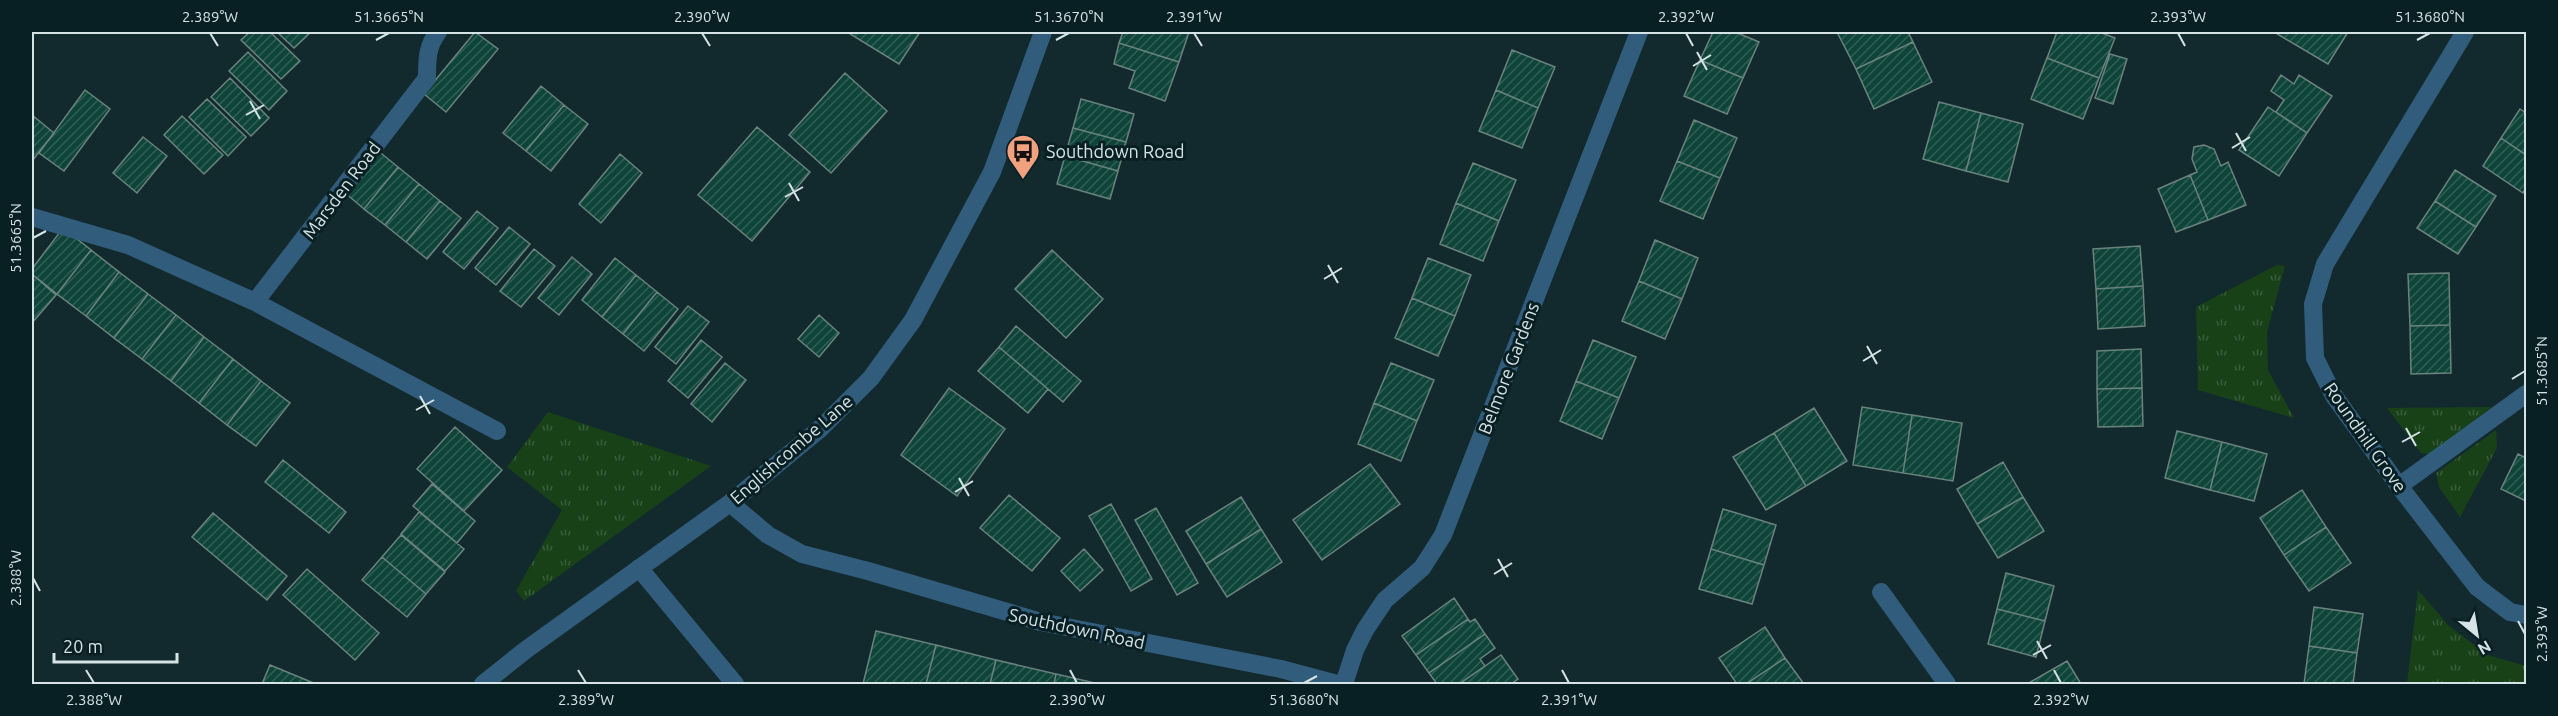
<svg xmlns="http://www.w3.org/2000/svg" width="2558" height="716" font-family="Ubuntu,sans-serif">
  <style>
    .grass { fill: url(#grass-tufts) }
    .building { fill: url(#building-hatch); stroke: #6a837c; stroke-width: 1.5 }
    .lines { fill: none; stroke-linecap: round; stroke-linejoin: round }
    .minor { stroke: #325c7b; stroke-width: 18 }
    .ticks { fill: none; stroke: #d5e3e6; stroke-width: 2 }
    .labels { text-anchor: middle; dominant-baseline: central; stroke-width: 6; stroke-linejoin: round; paint-order: stroke }
    .poi-label { font-size: 18px; fill: #d5e3e6; stroke: #082024; text-anchor: start }
    .street-label { font-size: 18px; fill: #d5e3e6; stroke: #082024 }
    .neatline { fill: none; stroke: #d5e3e6; stroke-width: 2 }
    .ticks-label { font-size: 15px; text-anchor: middle; fill: #d5e3e6 }
  </style>
  <defs>
    <pattern id="grass-tufts" width="24" height="20" patternUnits="userSpaceOnUse" patternTransform="scale(1.5)"><rect width="24" height="20" fill="#184118"/><path d="M3 7l-1-3M5 7V3M7 7l1-3M15 17l-1-3M17 17v-4M19 17l1-3" fill="none" stroke="#395c3a"/></pattern>
    <pattern id="building-hatch" width="6" height="6" patternUnits="userSpaceOnUse" patternTransform="scale(1.5)"><rect width="6" height="6" fill="#0f4439"/><path d="M-1 1l2-2M0 6l6-6M5 7l2-2" fill="none" stroke="#315f56"/></pattern>
  </defs>
  <rect width="100%" height="100%" fill="#122a2e"/>
  <path class="grass" d="M2277 265 2285 266 2267 332 2268 370 2294 418 2198 390 2196 307Z
    M2492 407 2430 454 2421 453 2387 408Z
    M548 412 711 466 524 601 516 591 562 510 507 467Z
    M2496 430 2497 448 2460 517 2439 487 2436 473Z
    M2418 590 2449 626 2488 655 2526 666V684H2407Z"/>
  <path class="building" d="M250 32H270L300 61 281 79 241 40Z
    M277 32H311L294 48Z
    M475 32 498 49 446 112 424 94Z
    M847 32H920L899 64Z
    M1123 32H1189L1179 62 1119 43Z
    M1713 32H1735L1759 42 1743 78 1700 60Z
    M1837 32H1908L1913 42 1856 69Z
    M2057 32H2099L2115 38 2099 78 2047 58Z
    M2274 32H2348L2328 64Z
    M1913 42 1932 82 1874 109 1856 69Z
    M1119 43 1179 62 1165 101 1129 88 1135 71 1114 64Z
    M1512 50 1555 67 1538 108 1496 90Z
    M248 52 287 91 269 110 229 71Z
    M2110 54 2127 59 2113 104 2095 98Z
    M2047 58 2099 78 2083 119 2031 99Z
    M1700 60 1743 78 1727 114 1684 96Z
    M845 73 887 111 831 173 789 135Z
    M2281 75 2294 84 2299 75 2332 96 2307 133 2276 112 2284 100 2271 91Z
    M230 78 269 118 251 136 211 97Z
    M541 86 564 105 526 151 503 133Z
    M85 90 110 109 64 171 39 153Z
    M1496 90 1538 108 1522 148 1479 131Z
    M207 99 246 137 228 156 189 117Z
    M1081 99 1134 114 1126 142 1073 128Z
    M1939 102 1981 113 1966 171 1923 159Z
    M564 105 588 124 551 171 526 151Z
    M2268 107 2307 133 2279 176 2239 150Z
    M2520 109 2526 113V155L2501 138Z
    M1981 113 2023 124 2008 182 1966 171Z
    M32 115 54 133 32 161Z
    M182 116 223 155 204 174 164 135Z
    M1694 120 1737 138 1720 178 1677 161Z
    M757 127 810 172 752 241 698 195Z
    M1073 128 1126 142 1118 171 1065 156Z
    M143 137 167 156 137 193 113 173Z
    M2501 138 2526 155V188L2523 193 2483 166Z
    M2204 145 2214 149 2221 166 2228 162 2246 205 2208 220 2190 175 2197 172 2192 159 2194 147Z
    M377 150 398 167 364 209 344 192Z
    M620 154 642 173 601 223 579 204Z
    M1065 156 1118 171 1110 199 1057 184Z
    M1677 161 1720 178 1703 219 1660 201Z
    M1473 163 1516 180 1499 221 1456 203Z
    M398 167 419 184 385 225 364 209Z
    M2455 170 2496 196 2476 227 2435 201Z
    M2190 175 2208 220 2176 232 2158 189Z
    M419 184 440 201 406 242 385 225Z
    M440 201 461 218 427 259 406 242Z
    M2435 201 2476 227 2458 254 2417 228Z
    M1456 203 1499 221 1483 261 1440 244Z
    M477 211 498 228 464 269 443 252Z
    M509 227 530 244 496 285 475 268Z
    M63 228 91 250 57 294 32 274V269Z
    M1655 240 1698 258 1682 299 1639 281Z
    M2140 246 2143 286 2096 289 2093 249Z
    M534 249 555 266 521 307 500 291Z
    M91 250 119 272 86 316 57 294Z
    M1052 250 1103 299 1066 338 1015 289Z
    M572 257 592 274 559 315 538 298Z
    M615 258 636 275 602 317 582 300Z
    M1428 258 1471 275 1455 316 1412 298Z
    M119 272 148 294 114 338 86 316Z
    M2449 273 2450 325 2410 326 2408 274Z
    M32 274 56 295 32 323Z
    M636 275 657 292 623 334 602 317Z
    M1639 281 1682 299 1665 339 1622 321Z
    M2143 286 2145 326 2098 329 2096 289Z
    M657 292 678 309 644 351 623 334Z
    M148 294 176 315 142 359 114 338Z
    M1412 298 1455 316 1438 356 1395 338Z
    M688 306 709 322 676 364 655 347Z
    M176 315 204 337 171 381 142 359Z
    M819 315 839 333 819 357 798 339Z
    M2450 325 2451 373 2411 374 2410 326Z
    M1016 326 1081 381 1063 402 999 347Z
    M204 337 233 359 199 403 171 381Z
    M701 340 722 357 688 398 668 381Z
    M1593 340 1636 357 1619 398 1576 381Z
    M999 347 1048 389 1028 413 978 371Z
    M2141 349 2142 388 2097 389V351Z
    M233 359 261 381 227 425 199 403Z
    M725 363 746 380 712 422 691 404Z
    M1391 363 1434 380 1417 421 1374 403Z
    M261 381 290 403 256 446 227 425Z
    M1576 381 1619 398 1602 439 1560 421Z
    M949 388 1005 429 957 496 901 455Z
    M2142 388 2143 426 2098 427 2097 389Z
    M1374 403 1417 421 1401 461 1358 444Z
    M1862 407 1912 415 1903 473 1853 465Z
    M1814 408 1847 461 1806 486 1774 433Z
    M1912 415 1962 423 1953 481 1903 473Z
    M455 427 502 470 464 511 417 469Z
    M2177 431 2222 442 2210 490 2165 478Z
    M1774 433 1806 486 1766 510 1733 457Z
    M2222 442 2267 454 2254 501 2210 490Z
    M2518 454 2526 458V501L2501 489Z
    M283 460 346 512 329 533 265 482Z
    M2003 462 2023 497 1977 524 1957 489Z
    M1370 464 1400 504 1322 560 1293 520Z
    M432 484 475 521 457 543 413 506Z
    M2302 490 2326 527 2284 555 2260 518Z
    M1009 495 1060 538 1032 571 980 528Z
    M1241 497 1261 529 1206 564 1186 531Z
    M2023 497 2044 531 1998 558 1977 524Z
    M1111 504 1152 579 1131 591 1089 516Z
    M1156 508 1198 583 1177 595 1135 520Z
    M1723 509 1776 525 1764 565 1711 549Z
    M419 512 464 549 445 571 401 534Z
    M213 513 287 576 267 600 192 537Z
    M2326 527 2351 563 2309 591 2284 555Z
    M1261 529 1282 562 1227 597 1206 564Z
    M401 535 445 572 426 594 382 557Z
    M1084 549 1103 570 1080 591 1061 571Z
    M1711 549 1764 565 1752 604 1699 589Z
    M382 557 426 594 407 617 362 580Z
    M307 569 379 633 355 660 283 595Z
    M2006 573 2054 586 2045 621 1997 609Z
    M1454 598 1468 619 1416 655 1402 636Z
    M2314 607 2363 614 2357 653 2309 646Z
    M1997 609 2045 621 2036 657 1988 644Z
    M1468 619 1470 622 1475 619 1485 634 1429 673 1416 655Z
    M1765 627 1785 658 1746 684H1737L1719 658Z
    M876 631 936 645 926 684H863Z
    M1485 634 1495 648 1480 659 1485 666 1459 684H1437L1429 673Z
    M936 645 996 660 990 684H926Z
    M2309 646 2357 653 2353 684H2304Z
    M1501 655 1518 679 1511 684H1459Z
    M1785 658 1804 684H1746Z
    M996 660 1056 674 1054 684H990Z
    M2067 661 2081 684H2027Z
    M270 665 316 684H262Z
    M1056 674 1099 684H1054Z"/>
  <g class="lines">
    <path class="minor" d="M2465 32 2325 264 2313 304 2315 358 2334 396 2399 486 2477 587 2510 612 2526 615
      M32 217 128 245 255 302 497 431
      M255 302 427 78C427 60 427 46 438 32
      M2399 486 2526 394
      M730 503 768 535 802 554 868 571 1041 622 1281 669 1337 684
      M639 568 735 684
      M1881 592 1947 684
      M483 684 527 649 730 503 821 428 871 378 913 320 992 172 1043 32
      M1344 684 1355 650 1365 630 1385 600 1422 568 1443 535 1639 32"/>
  </g>
  <path class="ticks" d="M210 33 218 46M702 33 710 46M1194 33 1202 46M1686 33 1693 46M2178 33 2185 46M376 40 389 33M1056 40 1069 33M2417 40 2430 33M1697 52 1707 70M1693 66 1711 55M250 101 260 119M246 115 264 105M2236 133 2246 151M2232 148 2250 137M789 183 799 201M785 197 803 187M33 238 46 231M1328 265 1338 283M1324 279 1342 268M1867 346 1877 364M1863 361 1881 350M2512 379 2525 371M420 396 430 414M416 410 434 400M2406 428 2416 446M2402 442 2420 432M959 478 969 496M955 492 973 481M1498 559 1508 577M1494 574 1512 563M33 578 40 591M2518 621 2525 634M2037 641 2047 659M2033 655 2051 645M86 670 94 683M578 670 586 683M1070 670 1077 683M1562 670 1569 683M2054 670 2061 683M1304 683 1317 676"/>
  <defs>
    <symbol id="bus-pin" viewBox="-11 -11 22 30"><path d="M0 17L-7.5 6A9.5 9.5 0 1 1 7.5 6Z" fill="#f2a17e" stroke="#082024"/><path d="M-5-6H5V4H4V6H2V4H-2V6H-4V4H-5ZM-3.5-4V0h7V-4ZM-3.5 1.2v1.5H-2V1.2ZM2 1.2v1.5H3.5V1.2Z" fill="#111"/></symbol>
  </defs>
  <g fill-rule="evenodd">
    <use href="#bus-pin" x="1004" y="132" width="38" height="52"/>
  </g>
  <g class="labels">
    <g class="poi-label">
      <text x="1046" y="151">Southdown Road</text>
    </g>
    <g class="street-label">
      <text transform="translate(341 190) rotate(-53)">Marsden Road</text>
      <text transform="translate(1508 368) rotate(-69)">Belmore Gardens</text>
      <text transform="translate(2366 437) rotate(55)">Roundhill Grove</text>
      <text transform="translate(791 449) rotate(-41)">Englishcombe Lane</text>
      <text transform="translate(1077 628) rotate(12)">Southdown Road</text>
    </g>
  </g>
  <rect width="2558" height="716" fill="none" stroke="#082024" stroke-width="66"/>
  <g transform="translate(2477 635) rotate(150)" stroke="#082024" stroke-width="4.5" paint-order="stroke">
  <path d="M0-4.5L10 22L0 15L-10 22Z" fill="#d5e3e6"/>
  <text y="-9" font-size="16" font-weight="bold" text-anchor="middle" fill="#d5e3e6">N</text>
  </g>
  <path d="M54 653v9h123v-9" fill="none" stroke="#d5e3e6" stroke-width="3"/>
  <text x="63" y="653" font-size="18" fill="#d5e3e6" stroke="#082024" stroke-width="4.5" paint-order="stroke">20 m</text>
  <rect x="33" y="33" width="2492" height="650" class="neatline"/>
  <g class="ticks-label">
    <text x="210" y="22">2.389°W</text>
    <text x="389" y="22">51.3665°N</text>
    <text x="702" y="22">2.390°W</text>
    <text x="1069" y="22">51.3670°N</text>
    <text x="1194" y="22">2.391°W</text>
    <text x="1686" y="22">2.392°W</text>
    <text x="2178" y="22">2.393°W</text>
    <text x="2430" y="22">51.3680°N</text>
    <text transform="translate(16 238) rotate(-90)" y="5">51.3665°N</text>
    <text transform="translate(2542 371) rotate(-90)" y="5">51.3685°N</text>
    <text transform="translate(16 578) rotate(-90)" y="5">2.388°W</text>
    <text transform="translate(2542 634) rotate(-90)" y="5">2.393°W</text>
    <text x="94" y="705">2.388°W</text>
    <text x="586" y="705">2.389°W</text>
    <text x="1077" y="705">2.390°W</text>
    <text x="1304" y="705">51.3680°N</text>
    <text x="1569" y="705">2.391°W</text>
    <text x="2061" y="705">2.392°W</text>
  </g>
</svg>
